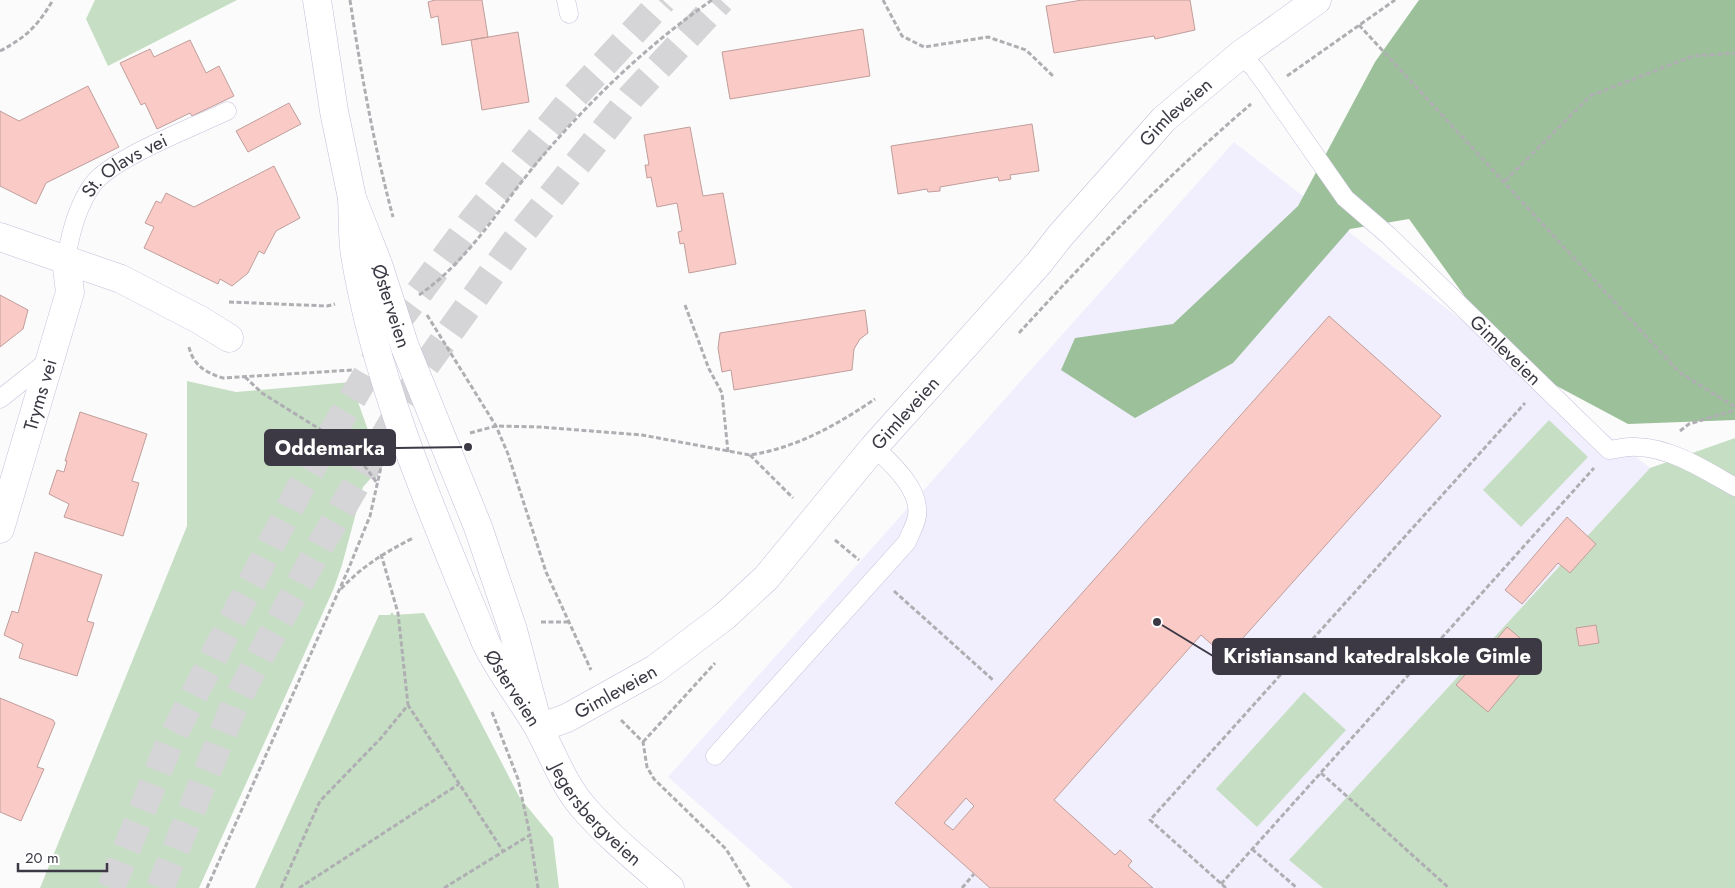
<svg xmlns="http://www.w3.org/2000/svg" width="1735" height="888" font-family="Jost,sans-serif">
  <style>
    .education { fill: #f1effd }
    .green { fill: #c6dfc4 }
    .forest { fill: #9cc19a }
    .building { fill: #facac7; stroke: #bf9e9b; fill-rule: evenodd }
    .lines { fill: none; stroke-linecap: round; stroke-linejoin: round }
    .highway-tunnel { stroke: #d5d4d6; stroke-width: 28; stroke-dasharray: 28 14; stroke-linecap: butt }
    .lane-casing { stroke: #c7beda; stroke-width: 19 }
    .street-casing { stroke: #c7beda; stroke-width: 29 }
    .secondary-casing { stroke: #c7beda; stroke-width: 29 }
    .primary-casing { stroke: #c7beda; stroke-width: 29 }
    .path { stroke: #afaeb2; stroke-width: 3; stroke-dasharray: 5 2.5; stroke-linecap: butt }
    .lane { stroke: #fff; stroke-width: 18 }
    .street { stroke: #fff; stroke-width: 28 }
    .secondary { stroke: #fff; stroke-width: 28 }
    .primary { stroke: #fff; stroke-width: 28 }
    .labels { text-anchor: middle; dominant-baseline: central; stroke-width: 5; stroke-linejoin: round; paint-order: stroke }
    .street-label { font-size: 19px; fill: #3c3944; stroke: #fff }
    .leader { fill: none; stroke: #3c3944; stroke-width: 2 }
    .callout-dot { fill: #3c3944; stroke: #fff; stroke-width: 2 }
    .callout { fill: #3c3944; stroke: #3c3944; stroke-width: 2 }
    .callout-label { font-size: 20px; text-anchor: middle; font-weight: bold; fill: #fff }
  </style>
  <rect width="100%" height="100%" fill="#fbfbfb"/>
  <path class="education" d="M1234 142 1650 468 1290 859 1323 888H793L668 777Z"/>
  <path class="green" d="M95 0H237L108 66 86 19Z
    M187 381 236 392 351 382 381 467 363 487 342 565 334 588 199 888H40L187 526Z
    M1549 420 1588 457 1521 527 1483 490Z
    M1735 438V888H1323L1289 860 1650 468Z
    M392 612 394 615 424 613 520 798 553 838 559 888H255L379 615H390Z
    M1304 692 1346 730 1257 827 1216 789Z"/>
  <path class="forest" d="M1419 0H1735V420L1628 424 1512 362 1409 219 1350 229 1233 363 1135 418 1061 370 1075 338 1173 324 1298 206 1375 62Z"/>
  <path class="building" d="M435 0H482L488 37 442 45 438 16 431 18 428 2Z
    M1082 0H1190L1195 30 1155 39 1154 36 1054 53 1046 6Z
    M863 29 870 76 730 99 722 52Z
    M518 32 529 102 482 110 471 40Z
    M190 40 206 73 219 66 234 96 192 116 190 113 157 129 145 103 141 105 120 63 150 49 154 57Z
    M88 86 119 147 46 183 36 204 0 186V111L19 121Z
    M289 103 301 124 248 152 236 131Z
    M1032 124 1039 171 1010 175 1011 179 999 181 998 177 940 187V191L928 192 927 189 898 194 891 146Z
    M690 127 703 196 723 193 736 264 689 273 684 243 680 244 678 232 682 231 677 203 657 207 651 177 647 178 645 165H649L644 135Z
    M274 166 300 218 276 231 264 254 259 251 248 273 232 286 220 279 218 284 144 248 154 227 145 223 156 201 161 203 166 193 194 207Z
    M0 295 28 310 23 329 0 347Z
    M865 310 868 333 860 339 854 349 852 370 734 390 731 370 722 372 718 348 720 333Z
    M1329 316 1441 416 1226 657 1201 635 1054 800 1115 855 1120 850 1132 861 1128 866 1153 888H990L895 803ZM966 798 974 806 953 830 944 823Z
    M80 412 147 434 132 481 139 483 123 536 64 517 69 504 49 494 57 470 64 472 67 461H65Z
    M1567 517 1596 544 1570 573 1558 563 1522 604 1505 590Z
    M35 552 102 575 87 621 94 623 77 676 19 658 23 644 4 635 12 611 18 613Z
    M1596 625 1599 643 1579 646 1576 628Z
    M1507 627 1538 653 1488 712 1456 685 1478 660 1469 652 1476 643 1486 652Z
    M0 698 53 720 55 723 37 767 44 769 21 821 0 812Z"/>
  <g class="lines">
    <path class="highway-tunnel" d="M111 888 169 744 302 484 400 318 473 220 572 99 663 0
      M160 888 236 701 320 546 426 365 513 244 631 97 721 0"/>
    <defs>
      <g id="lane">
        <path d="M566 0 569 14"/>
        <path id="s1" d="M1240 55 1254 68 1269 89 1345 198 1389 236 1609 450C1618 449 1628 446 1637 447 1672 448 1705 470 1735 487"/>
        <path id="s2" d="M66 260C70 234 77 206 93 184 114 157 194 127 227 111"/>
        <path d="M0 399 49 360"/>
        <path d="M715 756 907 542C910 534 916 524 917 516 921 489 891 463 874 447"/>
      </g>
      <g id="street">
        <path d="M0 237 121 279 200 320 229 338"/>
        <path id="s3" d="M0 529 70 292 66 260"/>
      </g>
      <g id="secondary">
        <path id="s4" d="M539 728 567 718 655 669 725 616 766 578 874 447 1039 263 1060 236 1164 119 1240 55 1317 0"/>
      </g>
      <g id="primary">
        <path id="s5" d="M317 0 334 111 352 198 378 264 405 347 478 527 513 630 535 713"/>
        <path id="s6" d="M352 198C353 216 352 236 355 255 376 385 436 521 486 643 501 673 521 698 538 727 553 754 563 784 583 807 609 837 640 862 670 888"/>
      </g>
    </defs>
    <use href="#lane" class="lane-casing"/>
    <use href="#street" class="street-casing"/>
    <use href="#secondary" class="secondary-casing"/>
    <use href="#primary" class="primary-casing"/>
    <path class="path" d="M350 0C361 73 374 146 393 217
      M883 0 902 36 924 47 988 37 1026 50 1054 77
      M1359 25 1679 372 1735 407
      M0 51C27 37 38 25 53 0
      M1287 76 1395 0
      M1505 181 1590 96 1693 56 1735 53
      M419 295C466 263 499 209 535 165 587 103 646 46 712 0
      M229 302 327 306 335 304
      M685 305 709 369 722 393 728 452
      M427 315 496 426 508 454 546 572 591 670
      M1019 333C1092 253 1168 175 1251 104
      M189 347C193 365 206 373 223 378L353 370
      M245 377 262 393 353 450 377 483
      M1680 431 1689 424 1735 410
      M470 433 496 426 540 427 642 435 750 455C796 448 837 425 875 399
      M750 455 793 498
      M835 540 859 560
      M381 554 398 613 408 705
      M341 589C362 566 386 552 413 538
      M894 591 993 680
      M541 622H568
      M492 712 518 779 530 835
      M621 720 643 742 647 767 654 779 726 849 750 888
      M643 742 715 663
      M1321 773 1449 888
      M1252 849 1297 888
      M1221 884 1594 468
      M207 888 348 570 370 516 381 467
      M281 888 320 801 381 738 408 705 503 851
      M299 888 459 784
      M444 888 530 835 538 888
      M962 888 974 874
      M1226 888 1150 820 1525 403"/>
    <use href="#lane" class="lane"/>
    <use href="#street" class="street"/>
    <use href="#secondary" class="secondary"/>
    <use href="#primary" class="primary"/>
  </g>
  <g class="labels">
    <g class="street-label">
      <text stroke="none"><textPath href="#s4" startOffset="895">Gimleveien</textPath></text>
      <text stroke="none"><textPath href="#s2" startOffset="118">St. Olavs vei</textPath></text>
      <text stroke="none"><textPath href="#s5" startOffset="316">Østerveien</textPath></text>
      <text stroke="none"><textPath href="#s1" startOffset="399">Gimleveien</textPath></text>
      <text stroke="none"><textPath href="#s3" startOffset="140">Tryms vei</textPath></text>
      <text stroke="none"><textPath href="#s4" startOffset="490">Gimleveien</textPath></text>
      <text stroke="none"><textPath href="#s6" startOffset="520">Østerveien</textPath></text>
      <text stroke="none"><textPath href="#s4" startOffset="85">Gimleveien</textPath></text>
      <text stroke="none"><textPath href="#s6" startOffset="672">Jegersbergveien</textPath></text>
    </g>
  </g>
  <path class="leader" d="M468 447L395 448M1157 622L1213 656"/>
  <g class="callout-dot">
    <circle cx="468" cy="447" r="5"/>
    <circle cx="1157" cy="622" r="5"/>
  </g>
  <g class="callout">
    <rect x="265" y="430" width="130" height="35" rx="5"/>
    <rect x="1213" y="639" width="328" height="35" rx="5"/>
  </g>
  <g class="callout-label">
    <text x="330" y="455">Oddemarka</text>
    <text x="1377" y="663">Kristiansand katedralskole Gimle</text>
  </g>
  <path d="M18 863v8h89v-8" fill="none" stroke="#3c3944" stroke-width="2.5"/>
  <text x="25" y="863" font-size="15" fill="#3c3944" stroke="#ffffff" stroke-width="4" paint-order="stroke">20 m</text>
</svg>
